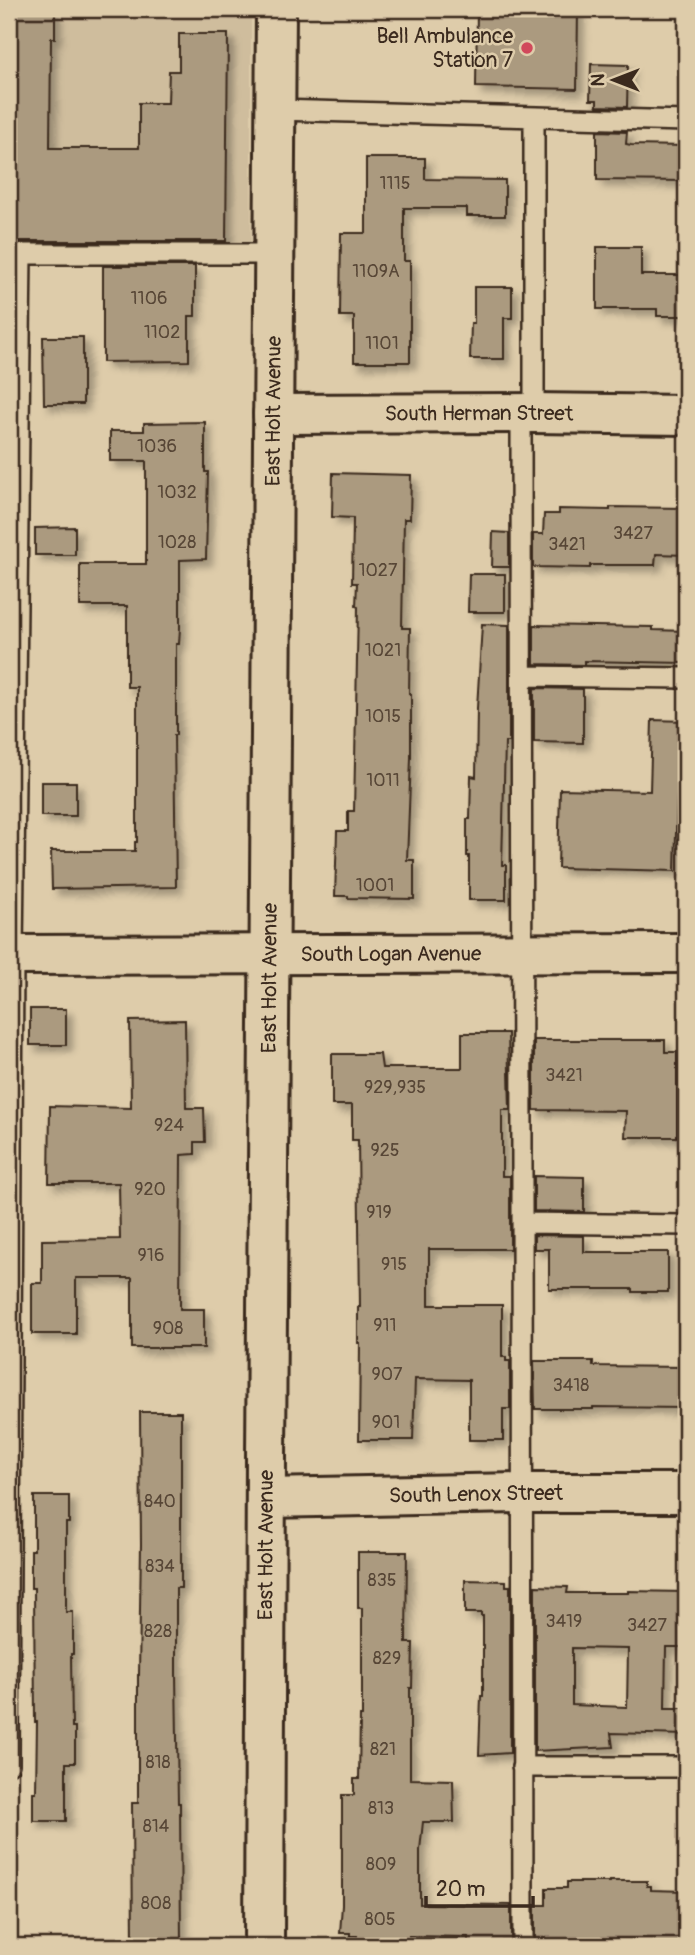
<svg xmlns="http://www.w3.org/2000/svg" width="695" height="1955" font-family="Pangolin,sans-serif">
  <style>
    .built { fill: #cfbd9d }
    .building { fill: #ab9a7f; stroke: #3b2a1e; stroke-width: 2; fill-rule: evenodd; filter: url(#shadow) }
    .lines { fill: none; stroke-linecap: round; stroke-linejoin: round }
    .lane-casing { stroke: #3b2a1e; stroke-width: 24 }
    .street-casing { stroke: #3b2a1e; stroke-width: 44 }
    .lane { stroke: #deccaa; stroke-width: 19 }
    .street { stroke: #deccaa; stroke-width: 38 }
    .poi-dot { fill: #d1495b; stroke: #deccaa; stroke-width: 2.5 }
    .labels { text-anchor: middle; dominant-baseline: central; stroke-width: 5; stroke-linejoin: round; paint-order: stroke }
    .number-label { font-size: 18px; fill: #574636 }
    .poi-label { font-size: 21px; fill: #3b2a1e; stroke: #deccaa; text-anchor: end }
    .street-label { font-size: 21px; fill: #3b2a1e; stroke: #deccaa }
  </style>
  <defs>
    <filter id="shadow"><feDropShadow dx="6" dy="6" stdDeviation="3.5" flood-color="#0004"/></filter>
  </defs>
  <rect width="100%" height="100%" fill="#deccaa"/>
  <filter id="ink" filterUnits="userSpaceOnUse"><feTurbulence type="fractalNoise" baseFrequency=".0143" numOctaves="2"/><feDisplacementMap in="SourceGraphic" scale="14" xChannelSelector="R" yChannelSelector="G"/><feConvolveMatrix kernelMatrix="1 2 1 2 8 2 1 2 1" color-interpolation-filters="sRGB"/></filter>
  <g filter="url(#ink)">
    <path class="built" d="M9 9H251V243L228 245 9 244Z"/>
    <path class="building" d="M12 9H55V38H51L50 148H139V103H168L169 71H179V34H228L226 241H12Z
      M477 9H578L577 89 476 87Z
      M591 64 628 65 627 107 597 106V100H590Z
      M597 131 627 132 626 144 631 145 686 146V181L597 180Z
      M366 158H425V179L505 180V216H467V208H404V261H410V362H354V316H340L341 233H366Z
      M597 247H641V275H686V316H657V309H597Z
      M103 266H195V316H189V361L103 362Z
      M474 287H512V318H504V359H470L471 323H474Z
      M43 337H83V404H44Z
      M205 422V472H208L206 559 180 560V628L179 644H176V735H174L176 887 52 889 51 851H135V842H137V687H127V606H80V564H146V461H110V431H144V423Z
      M333 473 411 475 410 519H404L402 628H410L409 694H411V758L407 860H414V899L348 898V896H335L337 831H348V811H354L358 607 356 606 357 583H352L353 518 332 517Z
      M610 507 686 508V555L656 554 655 565H590V568L533 567V534H543L544 514H559V509L610 510Z
      M75 527V555H35V528Z
      M493 532 509 533V567H492Z
      M469 574H505V612H468Z
      M482 624 509 625V742H505L502 865H506V900H469V856H467V819H470L471 776 476 777 477 708Z
      M534 625 653 627V630L686 631V663L584 661V665L534 664Z
      M534 688 583 689V743L534 742Z
      M652 720 686 721V757L678 756 675 871 558 868 560 789 650 791Z
      M41 782H76V816H41Z
      M30 1009H66V1045H30Z
      M185 1020 186 1108H204L205 1142H195V1154L181 1155 180 1309H204V1348H132V1278H76V1334H32V1283H42V1240L120 1239 119 1183H49L50 1106 131 1108 130 1021Z
      M462 1033H508L510 1110H502V1176H510V1249H429V1305H502V1357H506V1361H510V1409H503V1440H469V1380L415 1379 413 1440H359L360 1343H358V1307H360L358 1140H352V1105H332V1054H380L382 1068H462Z
      M534 1040H665V1052H677V1137H625L626 1111 534 1110Z
      M534 1176 584 1177V1212L534 1211Z
      M534 1235 584 1236V1252H668V1292H633V1289H549V1249H534Z
      M534 1361H593V1366L686 1367V1408L593 1407V1409H535Z
      M140 1412H181V1588H176V1674L178 1803H180L181 1946H133L132 1803H138V1675H139L141 1544Z
      M34 1496H69V1523H66V1612H73V1654H71L72 1727H75V1763H66V1821H33V1792H36L37 1722H35L34 1588H31V1550H34Z
      M358 1552H407L406 1643H413L412 1688H410V1779L453 1780 454 1822H423L420 1850V1904L511 1905V1941H503V1946H468V1937L409 1936V1946H357V1936H350V1933H340L342 1905V1795H354V1779H359L360 1716H362V1608H358Z
      M465 1580 506 1581V1586H510V1753L479 1755 481 1696H483V1616H481V1613H465Z
      M535 1586 568 1587 567 1593H628V1591L686 1592V1647H666L665 1708H686V1735L611 1733 613 1747 535 1751ZM572 1648 628 1649 627 1707 572 1705Z
      M610 1881H647V1886H651V1890L686 1891V1942H535V1905H546V1888H567V1882H610Z"/>
    <g class="lines">
      <defs>
        <path id="lane" d="M276 110 686 121
          M534 117V413
          M521 413 523 1946
          M521 676 686 678
          M523 1223 686 1225
          M9 1764 13 955 21 254H273
          M522 1767H686"/>
        <g id="street">
          <path id="s1" d="M273 414 534 413 686 415"/>
          <path id="s2" d="M13 955 686 953"/>
          <path id="s3" d="M266 1498 524 1493H686"/>
          <path id="s4" d="M264 1946 266 1458 276 9"/>
        </g>
      </defs>
      <use href="#lane" class="lane-casing"/>
      <use href="#street" class="street-casing"/>
      <use href="#lane" class="lane"/>
      <use href="#street" class="street"/>
    </g>
  </g>
  <circle class="poi-dot" cx="527" cy="48" r="7"/>
  <g class="labels">
    <g class="number-label">
      <text x="395" y="183">1115</text>
      <text x="376" y="271">1109A</text>
      <text x="149" y="298">1106</text>
      <text x="162" y="332">1102</text>
      <text x="382" y="343">1101</text>
      <text x="157" y="446">1036</text>
      <text x="177" y="492">1032</text>
      <text x="633" y="533">3427</text>
      <text x="177" y="542">1028</text>
      <text x="567" y="544">3421</text>
      <text x="378" y="570">1027</text>
      <text x="383" y="650">1021</text>
      <text x="383" y="716">1015</text>
      <text x="383" y="780">1011</text>
      <text x="375" y="885">1001</text>
      <text x="564" y="1075">3421</text>
      <text x="395" y="1087">929,935</text>
      <text x="169" y="1125">924</text>
      <text x="385" y="1150">925</text>
      <text x="150" y="1189">920</text>
      <text x="379" y="1212">919</text>
      <text x="151" y="1255">916</text>
      <text x="394" y="1264">915</text>
      <text x="385" y="1325">911</text>
      <text x="168" y="1328">908</text>
      <text x="387" y="1374">907</text>
      <text x="571" y="1385">3418</text>
      <text x="386" y="1422">901</text>
      <text x="160" y="1501">840</text>
      <text x="160" y="1566">834</text>
      <text x="382" y="1580">835</text>
      <text x="564" y="1621">3419</text>
      <text x="647" y="1625">3427</text>
      <text x="158" y="1631">828</text>
      <text x="387" y="1658">829</text>
      <text x="383" y="1749">821</text>
      <text x="158" y="1762">818</text>
      <text x="381" y="1808">813</text>
      <text x="156" y="1826">814</text>
      <text x="381" y="1864">809</text>
      <text x="156" y="1903">808</text>
      <text x="380" y="1919">805</text>
    </g>
    <g class="poi-label">
      <text x="513" y="36">Bell Ambulance<tspan x="513" dy="24">Station 7</tspan></text>
    </g>
    <g class="street-label">
      <text stroke="none"><textPath href="#s4" startOffset="1535">East Holt Avenue</textPath></text>
      <text stroke="none"><textPath href="#s1" startOffset="206">South Herman Street</textPath></text>
      <text stroke="none"><textPath href="#s2" startOffset="378">South Logan Avenue</textPath></text>
      <text stroke="none"><textPath href="#s4" startOffset="968">East Holt Avenue</textPath></text>
      <text stroke="none"><textPath href="#s3" startOffset="210">South Lenox Street</textPath></text>
      <text stroke="none"><textPath href="#s4" startOffset="401">East Holt Avenue</textPath></text>
    </g>
  </g>
  <rect width="695" height="1955" fill="none" stroke="#deccaa" stroke-width="35"/>
  <rect x="18" y="18" width="660" height="1920" fill="none" stroke="#3b2a1e" stroke-width="2.5" filter="url(#ink)"/>
  <g transform="translate(614 80) rotate(270)" stroke="#deccaa" stroke-width="5" paint-order="stroke">
  <path d="M0-5L12 26L0 18L-12 26Z" fill="#3b2a1e"/>
  <text y="-10" font-size="19" font-weight="bold" text-anchor="middle" fill="#3b2a1e">N</text>
  </g>
  <path d="M426 1896v10h107v-10" fill="none" stroke="#3b2a1e" stroke-width="3.5"/>
  <text x="436" y="1896" font-size="21" fill="#3b2a1e" stroke="#deccaa" stroke-width="5" paint-order="stroke">20 m</text>
</svg>
